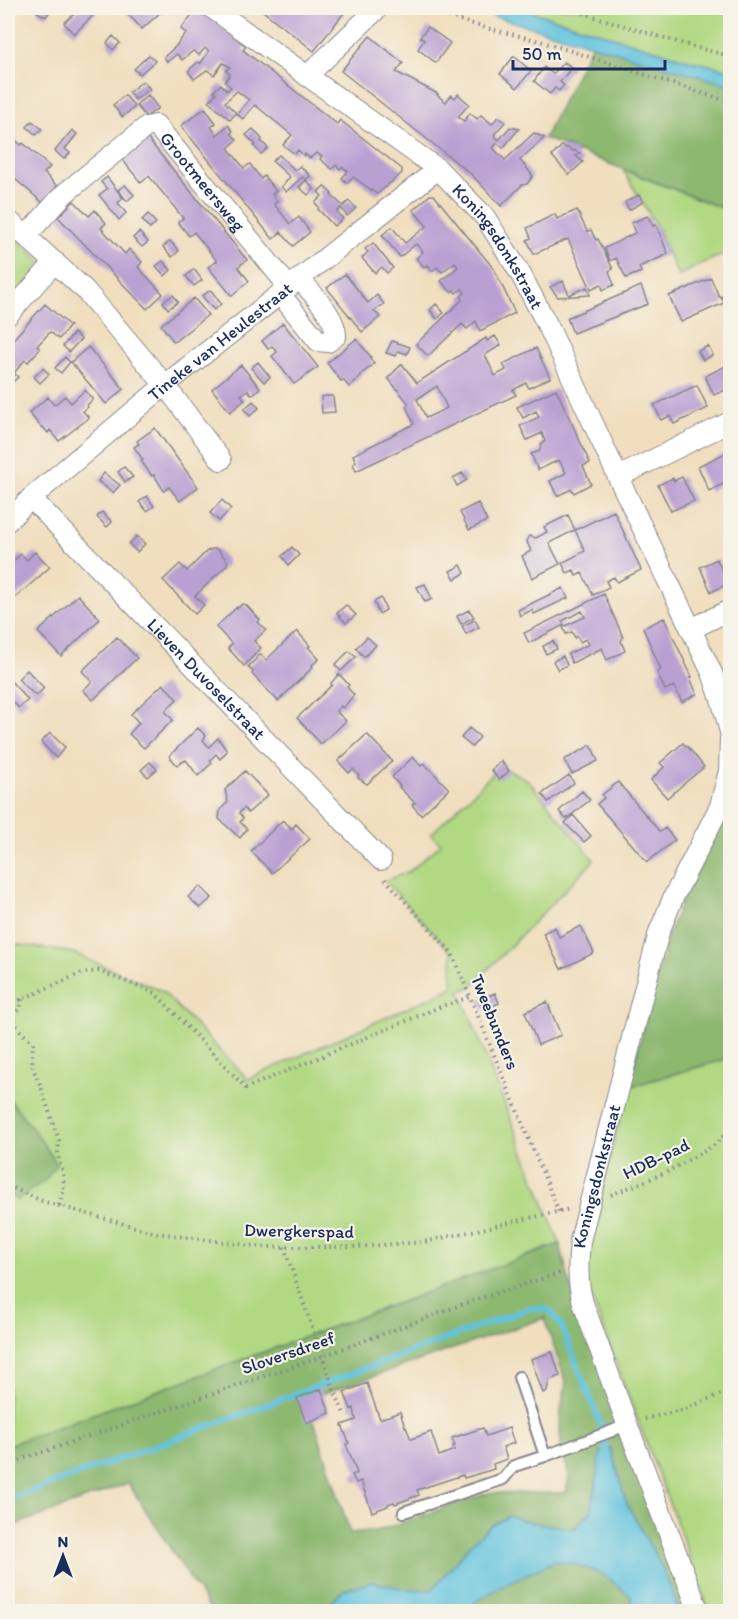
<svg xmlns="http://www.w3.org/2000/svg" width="738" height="1619" font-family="Itim,sans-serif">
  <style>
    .green { fill: #b1d882; stroke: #668470; stroke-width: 1.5 }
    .forest { fill: #8cb870; stroke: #547467; stroke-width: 1.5; fill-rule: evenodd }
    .water { fill: #60c3de; stroke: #3e799e; stroke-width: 1.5 }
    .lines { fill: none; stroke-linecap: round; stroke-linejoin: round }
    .stream { stroke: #60c3de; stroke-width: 6 }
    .building { fill: #b9a0d3; fill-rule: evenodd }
    .lane-casing { stroke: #86868e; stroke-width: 14 }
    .street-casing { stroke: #86868e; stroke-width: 22 }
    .path { stroke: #86868e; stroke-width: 4; stroke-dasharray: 1.5 4.5; stroke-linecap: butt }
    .lane { stroke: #fff; stroke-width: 10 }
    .street { stroke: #fff; stroke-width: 20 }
    .labels { text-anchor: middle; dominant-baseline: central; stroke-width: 4.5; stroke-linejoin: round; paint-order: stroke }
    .street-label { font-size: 18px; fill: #1b2f5e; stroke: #f7f3e8 }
  </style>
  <rect width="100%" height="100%" fill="#f7f3e8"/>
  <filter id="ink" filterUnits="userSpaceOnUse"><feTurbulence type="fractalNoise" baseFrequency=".0167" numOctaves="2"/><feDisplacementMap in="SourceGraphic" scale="12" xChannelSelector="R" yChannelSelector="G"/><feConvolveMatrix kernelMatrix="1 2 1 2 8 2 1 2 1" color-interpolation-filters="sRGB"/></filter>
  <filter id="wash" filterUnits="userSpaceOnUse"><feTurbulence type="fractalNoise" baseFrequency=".008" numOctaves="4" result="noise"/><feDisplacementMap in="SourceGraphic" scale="24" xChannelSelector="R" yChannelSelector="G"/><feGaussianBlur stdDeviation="1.35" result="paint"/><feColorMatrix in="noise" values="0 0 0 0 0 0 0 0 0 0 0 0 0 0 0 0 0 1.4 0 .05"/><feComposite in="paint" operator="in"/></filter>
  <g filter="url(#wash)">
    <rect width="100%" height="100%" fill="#f0debe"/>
    <path class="green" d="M520 8H730V70L688 60Z
      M623 170 722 208 730 209V252L703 263 678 276 656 225Z
      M8 231 40 261V269L8 302Z
      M501 766 528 780 594 860 471 987 460 991 560 1244 8 1445V1193L17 1200V1109L8 1097V943L73 953 162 991 248 1079 452 988V953L385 881 410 871 441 844 431 834Z
      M730 1058V1611H710L586 1283 584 1256 628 1087Z"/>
    <path class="forest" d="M592 44 730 85V209L722 208 544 138Z
      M730 808V1058L628 1087 668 935 682 900 729 809Z
      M8 1097 38 1136 57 1164 45 1180 17 1200 8 1193Z
      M560 1244 570 1285 689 1611H679L664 1571 626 1502 611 1450 601 1453 591 1512 573 1529 530 1522 509 1516 491 1525 470 1545 432 1590 406 1589 372 1582 344 1590 323 1611H211L128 1483 8 1528V1445ZM544 1318 566 1382 561 1410 560 1429 561 1446 569 1476 566 1493H488L381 1530 350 1533 307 1399Z
      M555 1561 573 1564 602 1574 631 1596V1611L469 1612 474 1602 509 1582Z"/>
    <path class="water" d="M465 8H520L688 60 730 70V85Z
      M611 1449 626 1502 664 1571 679 1611H631V1596L602 1574 573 1564 555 1561 509 1582 475 1602 469 1611H323L344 1590 372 1582 406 1589 432 1590 470 1545 491 1525 509 1516 530 1522 574 1529 591 1512 601 1452Z"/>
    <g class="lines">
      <path class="stream" d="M8 1500 530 1308 549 1310 561 1325 601 1425 608 1459"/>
    </g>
    <g id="blocks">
      <path class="building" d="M40 8H52L46 17 37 12Z
        M81 8H101L74 34 64 23Z
        M122 8H159L162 11 142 29Z
        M197 8 246 46 243 50 337 124 340 120 402 169V173L377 194 353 177 347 183 342 178 348 171 342 167 340 169 336 165 332 169 320 159 322 156 316 153 310 158 305 154 304 156 298 150 295 154 283 145 292 135 255 105 243 119 237 114 249 100 237 91 225 102 236 113 230 120 222 112H220L209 101 216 93 214 91 221 84 227 91 231 87 225 82 230 74 226 71 230 67 223 63 214 75 207 70 194 79 188 71 198 62 201 63 209 51 205 48 199 55 193 51 182 60 177 54 167 62 164 57 175 47 186 33 181 29Z
        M259 8H322L324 9 325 8H337L344 13 314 51Z
        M428 27 450 43 436 63 418 49 424 40 420 37Z
        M113 36 120 43 113 50 107 43Z
        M370 36 403 63 396 72 438 94 437 95 446 102 451 95 455 98 458 94 469 104 458 117 464 121 470 113 477 119 481 115 492 124 498 117 505 122 494 135 499 140 510 127 519 129 503 148 497 143 493 148 505 160 534 133 544 138 520 160 533 176 527 184 522 185 501 206 471 174 341 71Z
        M149 55 155 61 140 74 134 69Z
        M514 56 531 71 517 88 500 74Z
        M564 62 572 67 560 82 564 85 559 91 555 88 550 94 534 81 544 67 553 74Z
        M143 81 150 89 135 100 129 92Z
        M125 95 135 107 122 117 113 105Z
        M148 95 158 108 146 117 136 105Z
        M205 108 216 123 211 127 217 135 228 125 233 131 231 133 237 140 228 148 244 168 250 164 261 179 264 176 276 191 272 194 277 201 274 204 290 224 299 217 310 232 293 246 281 232 273 239 181 126Z
        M32 121 42 129 36 135 27 127Z
        M253 129 262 139 261 141 268 148 261 154 254 146 256 145 246 135Z
        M72 130 77 134 65 149 70 153 64 159 55 151Z
        M8 133 21 145 23 143 50 167 44 173 57 186 43 203 8 173Z
        M147 138 247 260 238 267 249 281 232 296 208 267 217 261 194 232 189 236 178 222 183 218 149 176 141 183 121 158Z
        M562 146 580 153 576 156 583 162 569 175 552 156Z
        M279 155 295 170 300 166 310 176 306 180 302 177 286 192 281 187 290 177 272 161Z
        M107 177 123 198 118 203 126 213 119 220 99 195 107 189 101 182Z
        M306 180 314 189 308 195 299 187Z
        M125 185 134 195 127 201 118 190Z
        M324 186 332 194 331 195 343 206 349 201 356 208 347 216 341 208 337 212 343 219 334 226 318 209 319 207 315 203 322 196 318 192Z
        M430 195H434L446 210 494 269 515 313 480 331 476 321 467 329 462 324 428 356 416 344 462 300 461 297 465 293 462 289 456 293 454 290 451 292 441 281 458 267 455 262 442 272 437 267 432 271 428 265 424 267 416 258 423 252 416 244 400 257 382 235 392 227 405 243 427 226 413 210Z
        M639 195 643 202 629 210 625 202Z
        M74 201 89 216 95 210 106 223 101 228 125 254 129 249 142 262 138 267 163 294 147 309 58 217Z
        M577 210 587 231 591 230 596 240 598 239 613 269 609 271 614 285 603 290 601 284 591 289 568 239 534 254 527 240 531 238 527 228 555 214 557 219Z
        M148 214 156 223 150 229 142 220Z
        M648 216 653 226 656 225 668 254 639 267 641 272 626 278 616 258 610 261 605 248 635 233 631 223Z
        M139 232 148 242 142 247 133 238Z
        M170 241 179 251 172 257 163 247Z
        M373 243 393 268 387 273 382 267 375 273 362 258 368 252 365 249Z
        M163 261 171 270 165 276 156 266Z
        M194 269 202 280 194 286 186 276Z
        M345 274 368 303 377 295 384 304 374 311 380 317 362 332 327 288Z
        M711 278 719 297 721 296 724 303 681 322 669 296Z
        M563 281 569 295 587 287 590 295 558 297 550 287Z
        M641 286 648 304 573 333 567 318Z
        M211 290 221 304 214 310 202 296Z
        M173 295 178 302 168 309 163 302Z
        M194 298 208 315 174 342 161 325Z
        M45 304 70 326 59 339 50 332 37 346 40 349 28 362 25 360 14 373 18 377 8 387V345Z
        M436 304 444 313 437 319 430 310Z
        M283 323 318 367 294 384 272 356 277 352 272 346 268 349 262 341Z
        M74 333 81 339 69 352 63 346Z
        M495 336 501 345 485 355 495 376 506 370 503 364 536 348 550 378 529 388 526 383 513 390 516 395 356 471 353 464 356 462 353 455 414 424 406 406 409 404 388 378 402 364 417 383 486 338 487 341ZM437 386 447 408 426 418 417 399Z
        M356 339 371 357 370 358 374 364 360 375 361 376 349 387 343 380 341 381 327 363Z
        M392 341 410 347 407 354 398 351 396 356 386 353Z
        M708 346 713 355 703 360 698 351Z
        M88 347 124 389 106 404 71 362Z
        M65 357 70 362 61 373 55 368Z
        M258 362 270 377 264 382 251 368Z
        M730 364V388L714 395 705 376Z
        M241 365 260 388 252 395 248 390 241 395 245 400 230 412 212 389Z
        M43 368 49 374 40 383 34 377Z
        M697 385 708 408 674 424 670 416 661 420 654 405Z
        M556 389 590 463 583 466 591 484 574 493 572 489 557 496 550 481 566 473 559 460 538 470 531 454 540 451 541 444 545 441 542 433 527 440 520 426 539 417 536 411 523 418 517 407Z
        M85 390 93 400 87 405 88 407 83 411 89 418 59 441 50 430 48 433 43 427 42 428 29 413 48 397 54 405 65 396 71 403Z
        M326 396H333L335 412 322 413 321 397Z
        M253 401 259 408 250 416 244 409Z
        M155 428 198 487 180 501 169 487 164 491 154 475 152 476 141 461 143 460 134 447 139 444 137 441Z
        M730 451V483L727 485 725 483 709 491 698 466Z
        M124 467 133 477 125 482 118 472Z
        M104 473 120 485 113 493 98 481Z
        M462 473 467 480 457 486 453 478Z
        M682 477 694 501 671 511 658 485 673 478 674 481Z
        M147 496 154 506 147 511 139 502Z
        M222 500 231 509 219 521 210 513Z
        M478 503 487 521 469 530 460 512Z
        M614 511 641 570 617 582 614 577 606 581 609 587 593 595 582 573 576 576 574 570 567 573 562 563 585 551 575 530Z
        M102 512 112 522 107 527 97 517Z
        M568 515 575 530 549 543 560 564 532 578 522 556 531 551 527 542 529 536 536 538 547 532 544 527Z
        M137 536 145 544 137 552 129 544Z
        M292 547 299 555 289 565 282 556Z
        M212 549H217L227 560V565L195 596 204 605 195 614 163 580 180 564 187 571 207 551Z
        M35 552 50 567 14 599 8 592V566L21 554 27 560Z
        M717 559 728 584 711 592 700 567Z
        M461 565 465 573 455 579 450 571Z
        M425 584 432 599 425 602 417 587Z
        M563 588 568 598 534 614 532 610 520 616 518 610Z
        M604 594 623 637 621 641 625 651 607 660 602 648 572 663 568 654 589 644 586 639 580 642 577 636 575 638 572 632 566 634 563 627 585 617 582 611 562 621 564 625 529 643 524 633Z
        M78 595 100 619 61 656 38 632Z
        M381 598 386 610 379 614 374 602Z
        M242 604 246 605 260 620 258 622 266 630 254 641 261 648 244 666 228 648 232 644 216 627 237 607 238 608Z
        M346 605 356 615 346 623 337 613Z
        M469 610 474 617 461 624 457 616Z
        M664 618 692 677 690 678 697 694 682 702 674 686 665 690 657 672 661 670 643 628Z
        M475 620 479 627 466 634 462 626Z
        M297 631 310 646 308 647 319 659 312 665 313 667 278 701 252 674 253 672 248 667 261 654 266 660Z
        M117 637 137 658 93 700 83 690 92 682 82 671Z
        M367 637 376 645 364 657 356 648Z
        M553 641 557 649 546 654 543 646Z
        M349 651 356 657 341 671 335 665Z
        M563 656 567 665 558 670 553 661Z
        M27 670 44 688 36 696 18 679Z
        M339 674 349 685 347 687 354 695 343 708 341 706 336 711 346 721 321 744 297 718 332 685 331 683Z
        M8 678 28 700 19 708 8 697Z
        M163 684 177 699 165 711 173 720 144 748 129 734 139 723 131 714Z
        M198 728 206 736 203 740 209 747 218 738 227 751 220 759 216 754 210 760 212 763 198 776 186 760 177 765 169 756Z
        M469 728 480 737 472 747 461 738Z
        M50 733 65 747 56 758 41 742Z
        M367 734 392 761 367 784 358 778 359 776 353 769 349 773 338 761Z
        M683 743 687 747H688L704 767 667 798 651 780 664 767 660 763Z
        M591 745 598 761 572 774 564 760Z
        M413 757 421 766 424 763 449 789 421 815 412 805 415 803 399 787 400 786 392 777Z
        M501 761 509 771 499 780 491 770Z
        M150 762 157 769 148 777 141 770Z
        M245 771 268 795 248 813 244 808 239 813 243 818 240 822 247 829 240 838 219 819 220 810 228 802 225 790Z
        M569 775 574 783 548 802 542 794Z
        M618 782 660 832 665 828 675 840 647 862 597 804 604 798 602 795Z
        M582 791 590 800 566 819 559 811Z
        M573 815 591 836 584 842 565 823Z
        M283 820 292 829 296 824 310 839 272 873 251 851Z
        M200 886 212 898 200 908 188 897Z
        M581 926 594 953 561 969 543 933 555 927 559 937Z
        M495 993 499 1003 483 1010 479 1000Z
        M547 1002 561 1035 538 1045 525 1012Z
        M552 1352 560 1376 549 1380 547 1391 543 1393 531 1359Z
        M367 1383 380 1419 400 1412 405 1427H406L411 1439 431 1432 439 1456 454 1450 453 1446H455L452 1438 483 1428 486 1436 509 1428 514 1443 503 1447 507 1459 493 1464 494 1469 464 1478 463 1475 417 1490 419 1495 395 1504 394 1502 388 1504V1506L372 1512 361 1481 356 1483 352 1475 357 1473 346 1444 349 1443 342 1425 356 1420 354 1408 351 1409 344 1392Z
        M321 1389 330 1413 306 1423 297 1398Z"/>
    </g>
  </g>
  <g filter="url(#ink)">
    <use href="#blocks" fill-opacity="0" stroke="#86868e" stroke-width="1.5"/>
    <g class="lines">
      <defs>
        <path id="lane" d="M519 1377 545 1456 612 1431 627 1424
          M404 1512 503 1479 514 1466 545 1456"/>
        <g id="street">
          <path id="s1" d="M212 8 438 169 485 217 520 273 549 328 618 477 712 673 722 702 730 732"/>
          <path d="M307 76 378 8"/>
          <path d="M8 220 85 290 165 385 221 460"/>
          <path id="s2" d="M26 236 64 194 146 127 156 125 289 287"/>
          <path d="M280 294 318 341 328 342 336 336C336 316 312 294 300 279"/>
          <path d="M8 315 55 262"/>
          <path d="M618 477 730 422"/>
          <path id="s3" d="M31 498 381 860"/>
          <path id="s4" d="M8 521 31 498 165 385 438 169"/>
          <path d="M691 629 730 610"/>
          <path id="s5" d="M699 1612 627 1424 583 1303C577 1281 578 1263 580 1241L659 932 674 896 720 806 729 771 730 739"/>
        </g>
      </defs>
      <use href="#lane" class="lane-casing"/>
      <use href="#street" class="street-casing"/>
      <path class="path" d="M420 8 486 28 540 41 730 102
        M566 8 694 47 730 56
        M385 879 452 953 559 1212
        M22 999 20 1008 13 1015C14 1027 24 1035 33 1042L32 1057 33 1069 41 1087 59 1141 58 1153 59 1162 63 1171 64 1190 59 1206
        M8 1002 13 1003 82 973 99 971 155 993 246 1088 442 1006 470 997
        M8 1186 42 1201 156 1233 261 1247H353L424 1242 570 1209
        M611 1195 667 1172 713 1146 730 1130
        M284 1247 333 1387 345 1416
        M645 1419 685 1409 730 1390
        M8 1464 323 1356 469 1302 560 1273"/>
      <use href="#lane" class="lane"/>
      <use href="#street" class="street"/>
    </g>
  </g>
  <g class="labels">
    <g class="street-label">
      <text stroke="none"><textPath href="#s2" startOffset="246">Grootmeersweg</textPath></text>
      <text stroke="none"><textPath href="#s1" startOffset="376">Koningsdonkstraat</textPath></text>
      <text stroke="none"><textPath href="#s4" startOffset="278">Tineke van Heulestraat</textPath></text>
      <text stroke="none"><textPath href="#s3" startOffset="252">Lieven Duvoselstraat</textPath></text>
      <text transform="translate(495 1022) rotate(68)">Tweebunders</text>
      <text transform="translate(656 1159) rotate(-26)">HDB-pad</text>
      <text stroke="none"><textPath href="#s5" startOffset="459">Koningsdonkstraat</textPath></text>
      <text transform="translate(299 1231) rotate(1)">Dwergkerspad</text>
      <text transform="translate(288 1353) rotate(-19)">Sloversdreef</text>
    </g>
  </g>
  <rect width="738" height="1619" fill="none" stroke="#f7f3e8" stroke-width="30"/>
  <g transform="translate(63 1556)" stroke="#f7f3e8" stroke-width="4.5" paint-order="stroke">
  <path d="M0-4.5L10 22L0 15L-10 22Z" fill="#1b2f5e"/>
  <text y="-9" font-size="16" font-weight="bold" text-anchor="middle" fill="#1b2f5e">N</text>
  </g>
  <path d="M513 60v9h152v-9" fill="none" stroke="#1b2f5e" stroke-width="3"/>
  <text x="522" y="60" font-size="18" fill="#1b2f5e" stroke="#f7f3e8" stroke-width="4.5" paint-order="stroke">50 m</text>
</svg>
